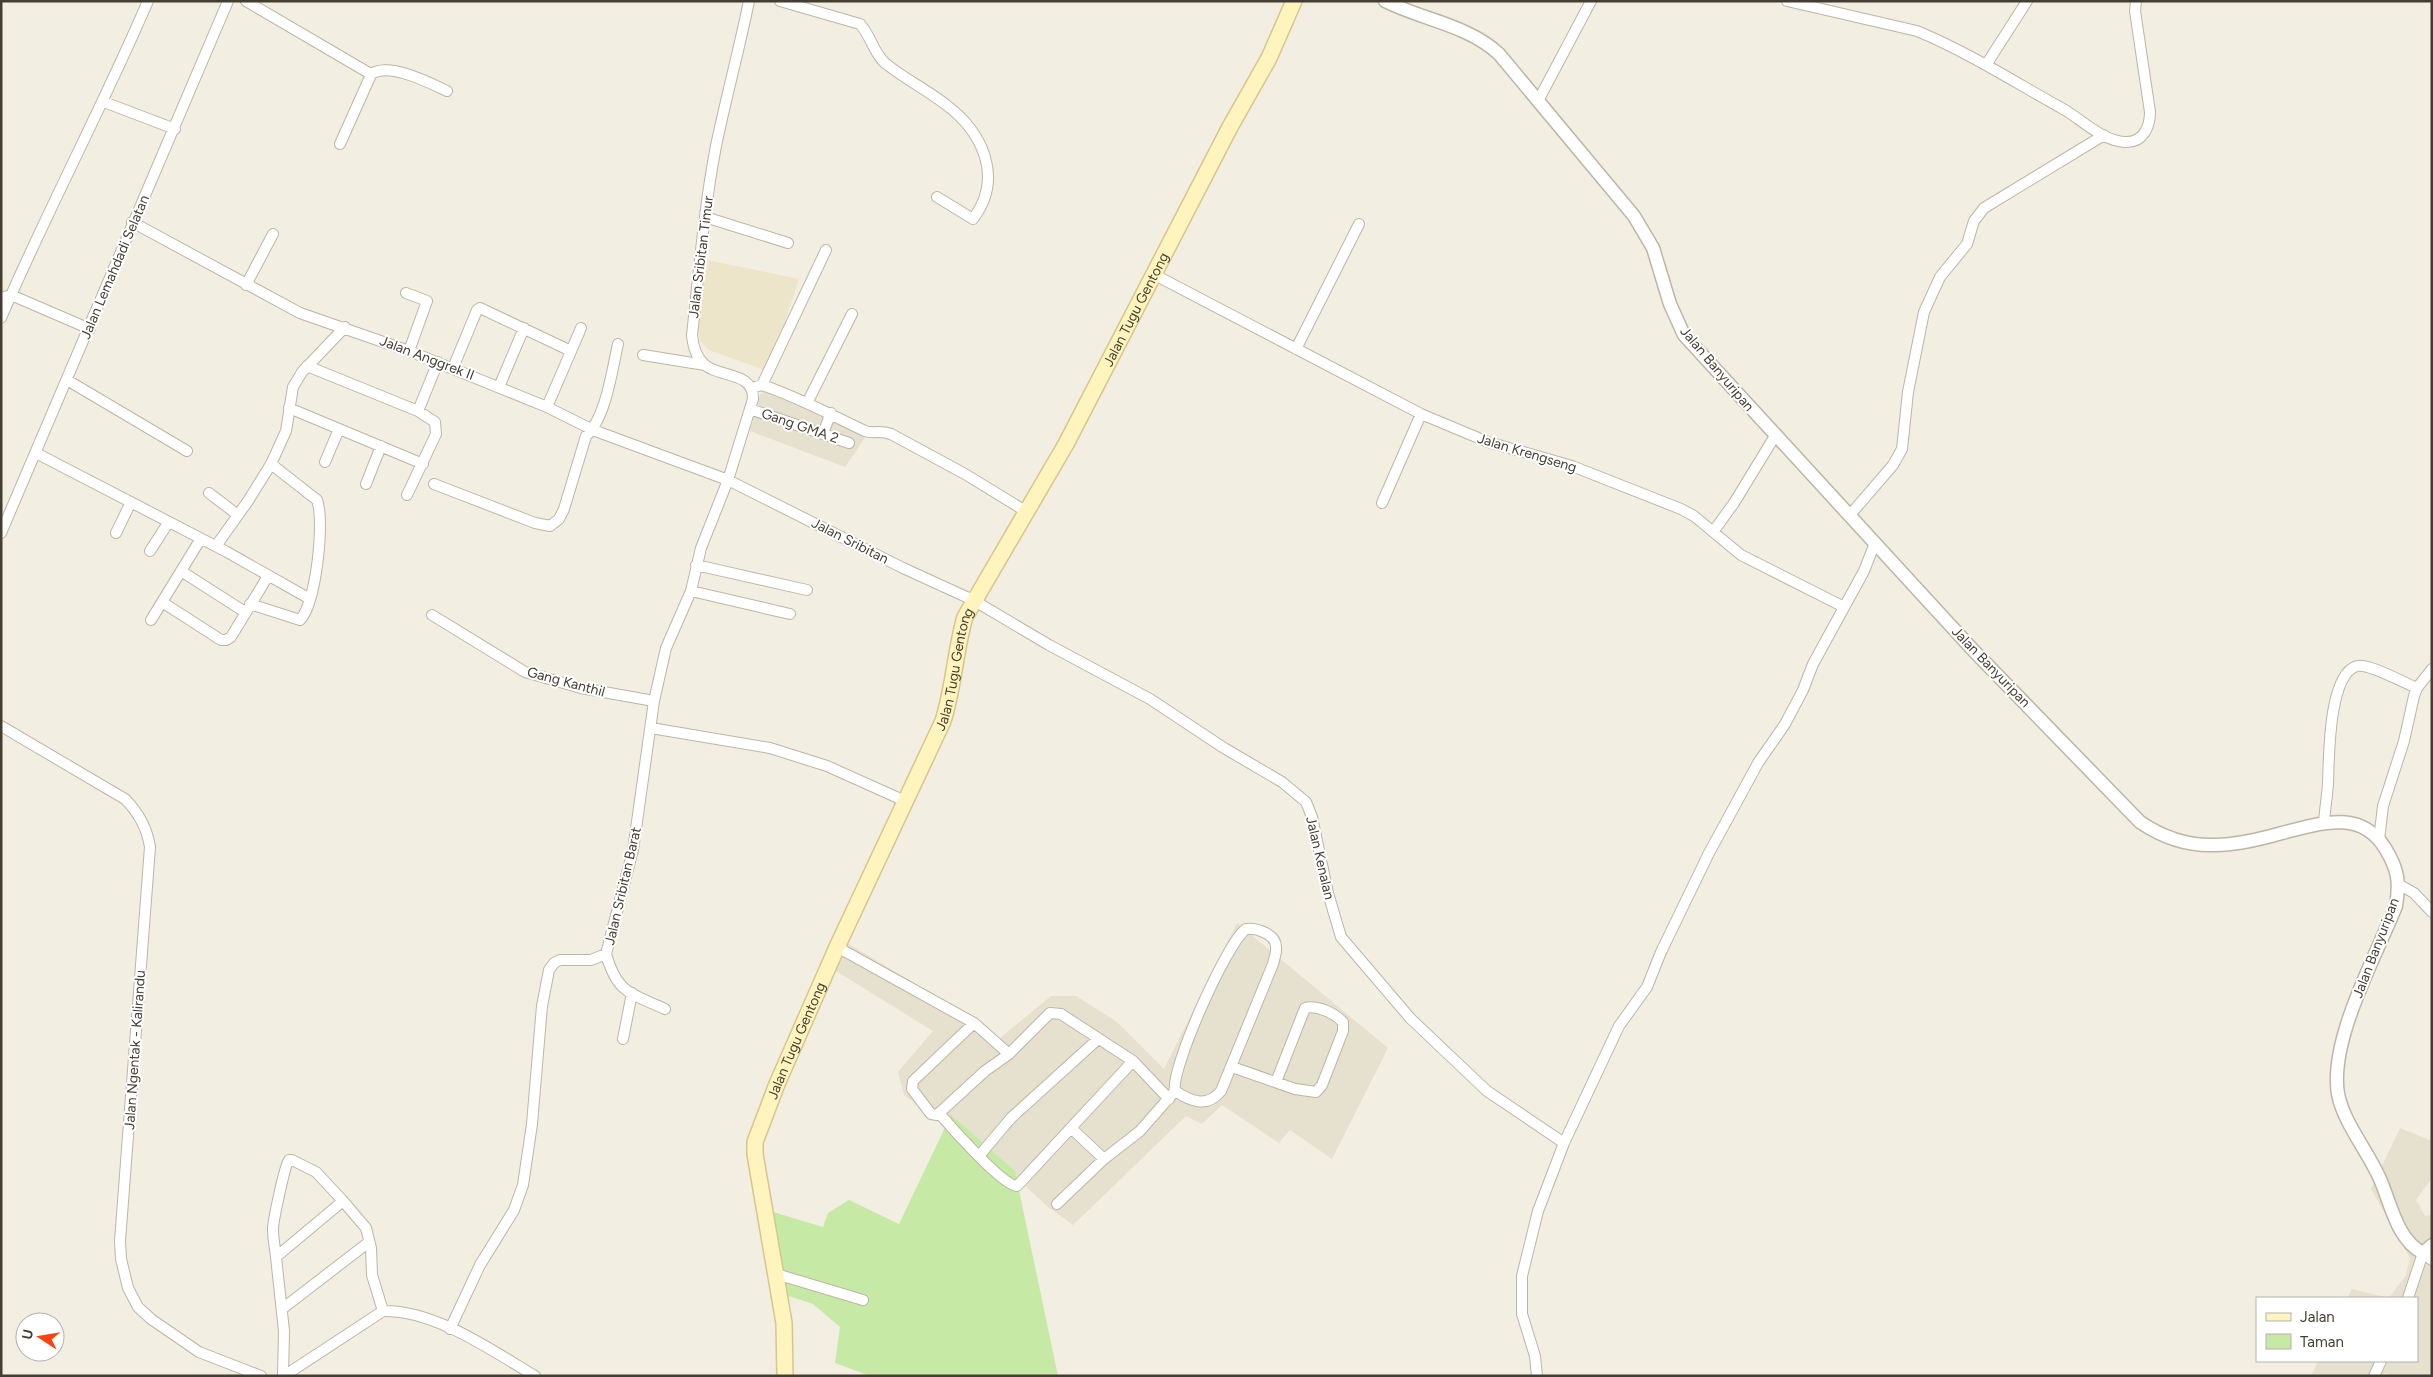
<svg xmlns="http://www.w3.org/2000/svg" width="2433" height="1377" font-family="Figtree,sans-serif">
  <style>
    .residential { fill: #e6e0ce }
    .education { fill: #ede5c9 }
    .green { fill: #c6eaa6 }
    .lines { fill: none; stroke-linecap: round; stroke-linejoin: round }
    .minor-casing { stroke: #bdb6a3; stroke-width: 12 }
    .tertiary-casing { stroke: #bdb6a3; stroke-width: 15 }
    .secondary-casing { stroke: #d5c78c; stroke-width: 18 }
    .minor { stroke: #fff; stroke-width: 10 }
    .tertiary { stroke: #fff; stroke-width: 12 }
    .secondary { stroke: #fff4be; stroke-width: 15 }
    .labels { text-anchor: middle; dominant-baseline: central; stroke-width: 4; stroke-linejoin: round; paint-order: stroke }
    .street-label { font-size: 14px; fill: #433e31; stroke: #fff }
  </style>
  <rect width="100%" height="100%" fill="#f2eee1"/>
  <path class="residential" d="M766 389 867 435 845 467 750 431 760 395Z
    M1237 923 1388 1048 1332 1159 1290 1130 1279 1143 1222 1105 1202 1124 1186 1116 1073 1225 1048 1207 1015 1176 961 1131 932 1116 904 1095 898 1072 933 1031 828 966 842 940 969 1016 999 1039 1051 996H1076L1117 1022 1164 1069Z
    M2400 1128 2432 1141V1178L2416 1200 2425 1216 2432 1215V1376H2396L2385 1373 2383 1376H2311L2318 1361H2417V1298H2347L2352 1289 2389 1298 2406 1275 2410 1258 2371 1189Z"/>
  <path class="education" d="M708 260 799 279 785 322 764 370 709 350 700 341 697 326Z"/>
  <path class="green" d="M951 1115 1015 1171 1058 1376H870L835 1363 840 1327 813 1304 782 1294 770 1211 823 1227 828 1213 849 1200 899 1224Z"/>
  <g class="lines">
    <defs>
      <path id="minor" d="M246 1 369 73 370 77 340 144
        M780 1 860 24C871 36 873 52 885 63 903 78 926 89 945 104 983 132 1004 178 973 219L937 197
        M1787 1 1917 31C1968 52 2016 83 2065 110 2083 121 2103 141 2125 142 2143 143 2150 127 2150 112L2135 11 2136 1
        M1986 65 2027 1
        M370 75C387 61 428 82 447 91
        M1538 101 1591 1
        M104 102 175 129
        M705 217 788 243
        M132 222 300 313 409 351 547 407 593 430 728 480 903 568 973 600 1049 645 1150 699 1224 748 1282 782 1306 802 1312 817 1328 893 1341 937 1410 1018 1487 1091 1564 1143
        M1153 274 1421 414 1488 442 1572 466 1681 509 1694 516 1741 555 1844 607
        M246 285 273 234
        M406 293 427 301 409 351
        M1 298 11 295 90 329
        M1 318C47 211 102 108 148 1
        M1296 349 1359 224
        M643 355 705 365
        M307 366 418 411 435 422 436 434 407 495
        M453 368 477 310 480 308 571 351
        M67 380 187 451
        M762 385 826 250
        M499 387 524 328
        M752 388 762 385C798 397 831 415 865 431 873 434 880 430 891 434L965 474 1027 512
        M807 403 852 314
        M547 407 581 328
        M289 408 423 464
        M750 409 849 443
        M418 411 438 362
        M823 433 831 413
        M36 453 227 552 310 599
        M325 462 339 429
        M366 484 381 446
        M434 484 535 523 550 526 559 519 564 509 586 436C606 418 612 370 618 344
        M209 493 238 515
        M1382 503 1421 414
        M1850 515 1893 465 1902 449 1908 392 1924 312 1940 277 1967 244 1974 221 1984 208 2104 135
        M1713 532 1734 503 1775 436
        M1 533 228 1
        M116 533 131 502
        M216 546 248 501 271 464 286 431 293 387 302 372 345 327
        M150 551 168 523
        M696 565 807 590
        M181 571 245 612
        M691 591 790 614
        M162 602 221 640H226L231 637 268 576
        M250 604 300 620C316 604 325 521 317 500L271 464
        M432 615 525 672 581 688 654 701
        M151 620 200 540
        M1 726 125 799C139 813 147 828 150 847L120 1241 121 1259 128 1288 138 1307 151 1319 199 1352 261 1376
        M651 728 770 748 827 766 905 801
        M2324 822C2325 809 2327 797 2328 784 2329 760 2328 674 2357 666 2369 663 2404 683 2417 688
        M2379 840 2383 806 2404 741 2414 696 2417 688 2432 669
        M2400 885 2414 893 2432 912
        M837 947 974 1023 1009 1054 1050 1013 1061 1014 1133 1061 1169 1099
        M606 954C617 993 630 993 665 1009
        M974 1023 913 1081 912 1089 931 1114 937 1115 985 1071 1009 1054
        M623 1039 632 993
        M1232 1067 1295 1089 1316 1092 1322 1085 1343 1031V1022C1334 1013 1318 1005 1305 1008L1276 1082
        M939 1113C950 1126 1004 1187 1017 1186L1133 1061
        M1071 1128 1104 1159
        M979 1156 1011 1118 1097 1040
        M1057 1204 1104 1159 1140 1131 1175 1091C1170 1070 1227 942 1246 929 1257 928 1276 934 1276 947 1277 953 1274 959 1273 964L1221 1091C1207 1108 1192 1102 1175 1091
        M276 1257C275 1248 273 1239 273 1229 273 1221 285 1164 289 1160H292L316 1172 343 1201
        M776 1274 863 1300
        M2408 1298 2423 1253 2432 1260
        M282 1309 369 1242
        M450 1329 480 1265 514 1210 523 1185 532 1124 542 1006 549 970 554 963 560 960H591L606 954 633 850 654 701 666 648 691 591 701 548 728 480 753 399C754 371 718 378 704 364 696 357 693 346 692 335 699 272 704 208 716 146 726 98 739 50 749 1
        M283 1376 284 1331 276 1257 343 1201 366 1228 371 1248 372 1275 383 1311
        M284 1376 383 1311C435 1310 491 1350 535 1376
        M1537 1376 1535 1356 1522 1314V1276L1538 1211 1564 1143 1619 1026 1647 987 1661 952 1709 853 1758 763 1785 724 1803 690 1813 664 1864 571 1875 543
        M2374 1376 2381 1361"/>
      <path id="tertiary" d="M1385 1C1423 20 1468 25 1499 54L1634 216 1653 248 1670 304 1684 335 1973 650 2140 822C2162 837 2188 846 2215 845 2237 845 2261 839 2282 833 2319 824 2360 808 2385 848 2398 869 2400 882 2396 906 2376 956 2329 1040 2338 1094 2344 1124 2368 1151 2380 1179 2391 1204 2397 1240 2423 1253L2432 1245"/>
      <g id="secondary">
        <path id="s1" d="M785 1376 784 1323 755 1154V1142L777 1084 837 947 943 721C954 687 955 651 965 617L1066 444 1230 127 1269 58 1294 1"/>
      </g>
    </defs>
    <use href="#minor" class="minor-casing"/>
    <use href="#tertiary" class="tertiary-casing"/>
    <use href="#secondary" class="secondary-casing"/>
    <use href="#minor" class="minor"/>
    <use href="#tertiary" class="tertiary"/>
    <use href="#secondary" class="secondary"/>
  </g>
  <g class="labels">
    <g class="street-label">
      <text transform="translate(701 257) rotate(-83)">Jalan Sribitan Timur</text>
      <text transform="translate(115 267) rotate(-67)">Jalan Lemahdadi Selatan</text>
      <text stroke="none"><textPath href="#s1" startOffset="1156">Jalan Tugu Gentong</textPath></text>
      <text transform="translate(427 358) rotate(21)">Jalan Anggrek II</text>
      <text transform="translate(1717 369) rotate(50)">Jalan Banyuripan</text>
      <text transform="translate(800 426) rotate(19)">Gang GMA 2</text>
      <text transform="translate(1527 453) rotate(17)">Jalan Krengseng</text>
      <text transform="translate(850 541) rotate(27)">Jalan Sribitan</text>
      <text transform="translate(1991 667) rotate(46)">Jalan Banyuripan</text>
      <text stroke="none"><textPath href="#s1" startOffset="751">Jalan Tugu Gentong</textPath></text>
      <text transform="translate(566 682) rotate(15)">Gang Kanthil</text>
      <text transform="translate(1320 858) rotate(77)">Jalan Kenalan</text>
      <text transform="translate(623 886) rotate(-77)">Jalan Sribitan Barat</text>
      <text transform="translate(2376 948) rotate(-69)">Jalan Banyuripan</text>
      <text stroke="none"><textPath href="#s1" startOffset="346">Jalan Tugu Gentong</textPath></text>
      <text transform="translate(135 1050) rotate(-86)">Jalan Ngentak - Kalirandu</text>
    </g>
  </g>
  <rect width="2433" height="1377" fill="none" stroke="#433e31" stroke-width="5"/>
  <rect x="2256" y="1297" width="162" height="65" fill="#ffffff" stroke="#b4b2ad"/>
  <rect x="2266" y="1313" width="25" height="8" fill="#fff4be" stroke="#b4b2ad"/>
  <text x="2300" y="1322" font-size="15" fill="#433e31">Jalan</text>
  <rect x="2266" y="1334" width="25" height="15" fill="#c6eaa6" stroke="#b4b2ad"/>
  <text x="2300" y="1347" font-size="15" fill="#433e31">Taman</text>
  <g transform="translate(40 1337) rotate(282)"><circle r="24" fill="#ffffff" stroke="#b4b2ad"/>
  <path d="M0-4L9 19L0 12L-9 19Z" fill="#ff410b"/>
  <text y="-8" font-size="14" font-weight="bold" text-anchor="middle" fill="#433e31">U</text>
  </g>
</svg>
